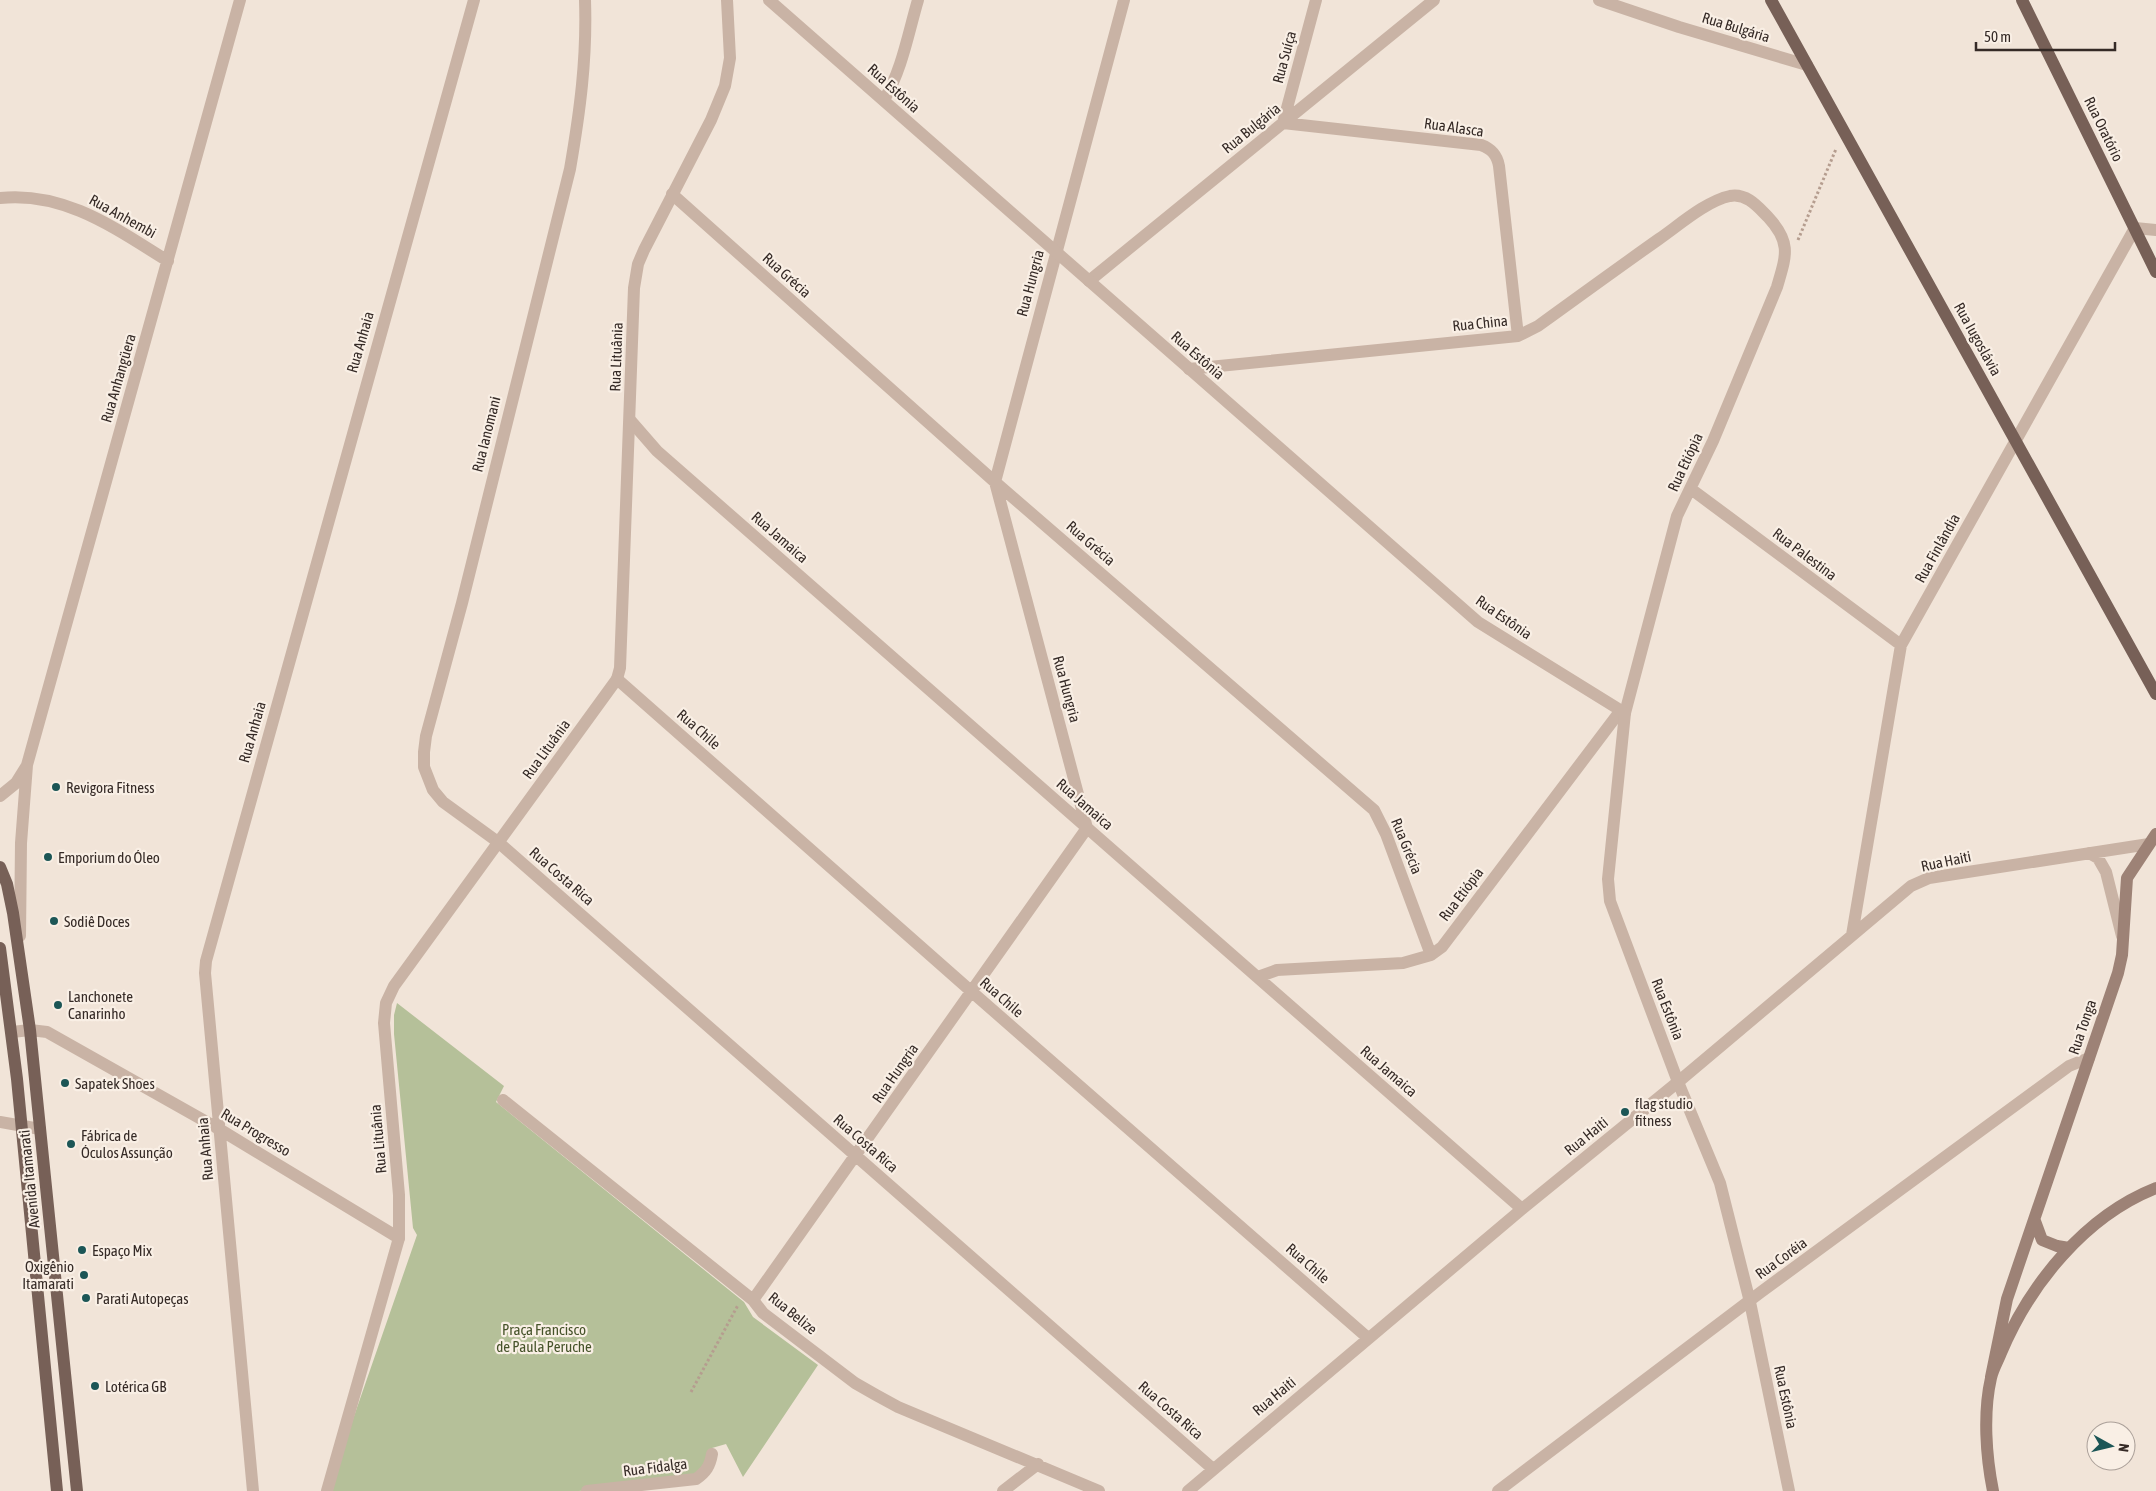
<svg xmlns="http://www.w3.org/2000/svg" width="2156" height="1491" font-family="'Asap Condensed',sans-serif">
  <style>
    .green { fill: #b5c099 }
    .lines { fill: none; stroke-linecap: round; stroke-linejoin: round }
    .path { stroke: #b59d8f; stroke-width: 3; stroke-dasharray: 2.5 2.5; stroke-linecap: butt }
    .minor { stroke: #c9b3a5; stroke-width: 12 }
    .tertiary { stroke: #c9b3a5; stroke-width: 12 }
    .secondary { stroke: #9d8276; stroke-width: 12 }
    .primary { stroke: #776057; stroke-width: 12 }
    .poi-dot { fill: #1c5656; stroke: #f9efe5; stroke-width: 2 }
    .labels { text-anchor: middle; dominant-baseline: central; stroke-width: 4.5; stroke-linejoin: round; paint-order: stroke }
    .street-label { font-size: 15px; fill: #352a26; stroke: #f9efe5 }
    .poi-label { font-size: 15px; fill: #352a26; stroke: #f9efe5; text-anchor: start }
    .park-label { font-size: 15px; fill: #46532a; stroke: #f9efe5 }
  </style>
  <rect width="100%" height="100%" fill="#f1e4d8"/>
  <path class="green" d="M397 1003 504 1086 496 1102 744 1302 753 1317 818 1365 743 1477 726 1444 712 1448V1454L696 1479 579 1491H328L417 1235 413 1228 394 1034V1015Z"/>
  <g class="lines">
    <path class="path" d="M1798 240 1836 149
      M691 1392 738 1305"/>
    <path class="minor" d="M585 0C587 59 580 111 570 169L462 603 426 736 424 752V767L433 790 443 802 498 842 1213 1469
      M1316 0 1283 123 1481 145C1492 149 1497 155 1499 166L1518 336
      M1599 0 1679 27 1807 65
      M884 100C902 70 908 34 918 0
      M672 194 995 482 1374 810 1386 834 1431 955
      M0 198C65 191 116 229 168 261
      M1089 281 1434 0
      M1189 369 1518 336 1538 326C1578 297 1618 268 1659 239 1678 226 1706 201 1730 196 1747 193 1758 207 1768 217 1792 243 1786 256 1777 287L1713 441 1677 516 1625 713
      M630 420 657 451 1522 1209
      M1691 489 1901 645
      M617 679 972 992 1368 1338
      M0 796 16 783 26 767
      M2089 853 2098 858 2106 872 2122 936
      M1852 935 1901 645 2135 228 2156 230
      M20 936 21 843 27 765 240 0
      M1258 977 1277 970 1403 963 1431 955 1442 947 1621 710
      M12 1032 30 1030 47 1032 219 1129 399 1238
      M503 1100 753 1300 763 1313 855 1383 876 1395 898 1407 1099 1491
      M0 1122 40 1129
      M753 1300 1087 828 995 482 1124 0
      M253 1491 205 973 206 961 474 0
      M587 1491 696 1479C706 1472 710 1466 712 1454
      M1003 1491 1038 1464
      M1188 1491 1522 1209 1678 1082 1911 886 1929 878 2149 844"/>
    <path class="tertiary" d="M769 0 1478 622 1625 713 1608 879 1610 901 1678 1082 1720 1183 1750 1302 1789 1491
      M327 1491 399 1238V1195L384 1023 386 1003 394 986 617 679 620 668 634 288 638 264 644 250 711 120 725 86 730 58 727 0
      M1498 1491 1761 1292 2069 1066 2089 1058"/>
    <path class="secondary" d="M2035 1221 2042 1240 2057 1246 2069 1248
      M1991 1377 2007 1299 2118 973 2122 955 2127 878 2156 834
      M1993 1491C1986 1456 1983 1413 1991 1378 1993 1369 1998 1361 2001 1353 2030 1284 2085 1216 2156 1188"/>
    <path class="primary" d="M1771 0 2156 694
      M2022 0 2156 272
      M0 867 7 884 13 913 30 1030 77 1491
      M0 948 17 1079 57 1491"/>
  </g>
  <g class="poi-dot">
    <circle cx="56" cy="787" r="5"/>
    <circle cx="48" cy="857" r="5"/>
    <circle cx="54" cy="921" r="5"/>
    <circle cx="58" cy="1005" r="5"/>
    <circle cx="65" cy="1083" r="5"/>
    <circle cx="1625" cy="1112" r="5"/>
    <circle cx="71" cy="1144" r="5"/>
    <circle cx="82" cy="1250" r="5"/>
    <circle cx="84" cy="1275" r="5"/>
    <circle cx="86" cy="1298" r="5"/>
    <circle cx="95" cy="1386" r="5"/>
  </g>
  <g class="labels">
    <g class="street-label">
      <text transform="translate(1736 27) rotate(17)">Rua Bulgária</text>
      <text transform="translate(1284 57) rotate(-75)">Rua Suíça</text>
      <text transform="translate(894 88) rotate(42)">Rua Estônia</text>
      <text transform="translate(1454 127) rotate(8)">Rua Alasca</text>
      <text transform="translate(1251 128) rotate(-39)">Rua Bulgária</text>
      <text transform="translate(2104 129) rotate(64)">Rua Oratório</text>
      <text transform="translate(123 216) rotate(29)">Rua Anhembi</text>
      <text transform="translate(787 275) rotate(42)">Rua Grécia</text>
      <text transform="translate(1030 283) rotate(-75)">Rua Hungria</text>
      <text transform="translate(1480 323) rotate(-6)">Rua China</text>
      <text transform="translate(1978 339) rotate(61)">Rua Iugoslávia</text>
      <text transform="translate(360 342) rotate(-74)">Rua Anhaia</text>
      <text transform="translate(1198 355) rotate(41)">Rua Estônia</text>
      <text transform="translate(616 357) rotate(-88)">Rua Lituânia</text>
      <text transform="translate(118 378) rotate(-74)">Rua Anhangüera</text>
      <text transform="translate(486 434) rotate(-76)">Rua Ianomani</text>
      <text transform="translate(1685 462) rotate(-65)">Rua Etiópia</text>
      <text transform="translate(780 537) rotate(41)">Rua Jamaica</text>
      <text transform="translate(1091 543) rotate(41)">Rua Grécia</text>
      <text transform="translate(1937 548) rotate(-61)">Rua Finlândia</text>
      <text transform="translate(1805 554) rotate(37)">Rua Palestina</text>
      <text transform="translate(1504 617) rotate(35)">Rua Estônia</text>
      <text transform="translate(1067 689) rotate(75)">Rua Hungria</text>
      <text transform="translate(699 729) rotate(41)">Rua Chile</text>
      <text transform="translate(252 732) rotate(-74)">Rua Anhaia</text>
      <text transform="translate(546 749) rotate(-54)">Rua Lituânia</text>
      <text transform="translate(1085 804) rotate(41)">Rua Jamaica</text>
      <text transform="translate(1407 846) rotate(68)">Rua Grécia</text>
      <text transform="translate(1946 861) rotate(-12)">Rua Haiti</text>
      <text transform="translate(562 876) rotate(41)">Rua Costa Rica</text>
      <text transform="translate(1461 894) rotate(-53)">Rua Etiópia</text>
      <text transform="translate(1002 997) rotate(41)">Rua Chile</text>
      <text transform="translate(1668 1009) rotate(69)">Rua Estônia</text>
      <text transform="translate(2082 1027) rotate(-71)">Rua Tonga</text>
      <text transform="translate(1389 1071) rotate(41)">Rua Jamaica</text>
      <text transform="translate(895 1073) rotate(-55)">Rua Hungria</text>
      <text transform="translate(256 1132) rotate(31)">Rua Progresso</text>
      <text transform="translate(1586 1136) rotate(-39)">Rua Haiti</text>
      <text transform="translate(378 1139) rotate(-95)">Rua Lituânia</text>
      <text transform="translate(866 1143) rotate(41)">Rua Costa Rica</text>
      <text transform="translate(205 1149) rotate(-95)">Rua Anhaia</text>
      <text transform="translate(29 1179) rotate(-96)">Avenida Itamarati</text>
      <text transform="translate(1781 1258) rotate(-36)">Rua Coréia</text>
      <text transform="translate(1308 1263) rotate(41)">Rua Chile</text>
      <text transform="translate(793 1313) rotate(39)">Rua Belize</text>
      <text transform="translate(1274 1396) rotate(-40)">Rua Haiti</text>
      <text transform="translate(1786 1397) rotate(78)">Rua Estônia</text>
      <text transform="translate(1171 1410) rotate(41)">Rua Costa Rica</text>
      <text transform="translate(655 1467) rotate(-7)">Rua Fidalga</text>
    </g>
    <g class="poi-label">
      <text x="66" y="787">Revigora Fitness</text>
      <text x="58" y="857">Emporium do Óleo</text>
      <text x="64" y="921">Sodiê Doces</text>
      <text x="68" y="996">Lanchonete<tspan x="68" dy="17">Canarinho</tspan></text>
      <text x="75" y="1083">Sapatek Shoes</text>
      <text x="1635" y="1103">flag studio<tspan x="1635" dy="17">fitness</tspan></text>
      <text x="81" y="1135">Fábrica de<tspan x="81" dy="17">Óculos Assunção</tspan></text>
      <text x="92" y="1250">Espaço Mix</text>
      <text x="74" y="1266" text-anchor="end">Oxigênio<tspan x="74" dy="17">Itamarati</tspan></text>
      <text x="96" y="1298">Parati Autopeças</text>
      <text x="105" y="1386">Lotérica GB</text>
    </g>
    <g class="park-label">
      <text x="544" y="1329">Praça Francisco<tspan x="544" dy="17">de Paula Peruche</tspan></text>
    </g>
  </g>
  <g transform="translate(2111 1446) rotate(98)"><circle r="24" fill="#f9efe5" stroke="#aba099"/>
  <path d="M0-4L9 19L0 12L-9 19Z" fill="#1c5656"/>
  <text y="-8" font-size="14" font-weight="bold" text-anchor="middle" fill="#352a26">N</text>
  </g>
  <path d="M1976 42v8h139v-8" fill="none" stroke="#352a26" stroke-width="2.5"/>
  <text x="1984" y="42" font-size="15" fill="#352a26" stroke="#f9efe5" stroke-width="4" paint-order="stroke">50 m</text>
</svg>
